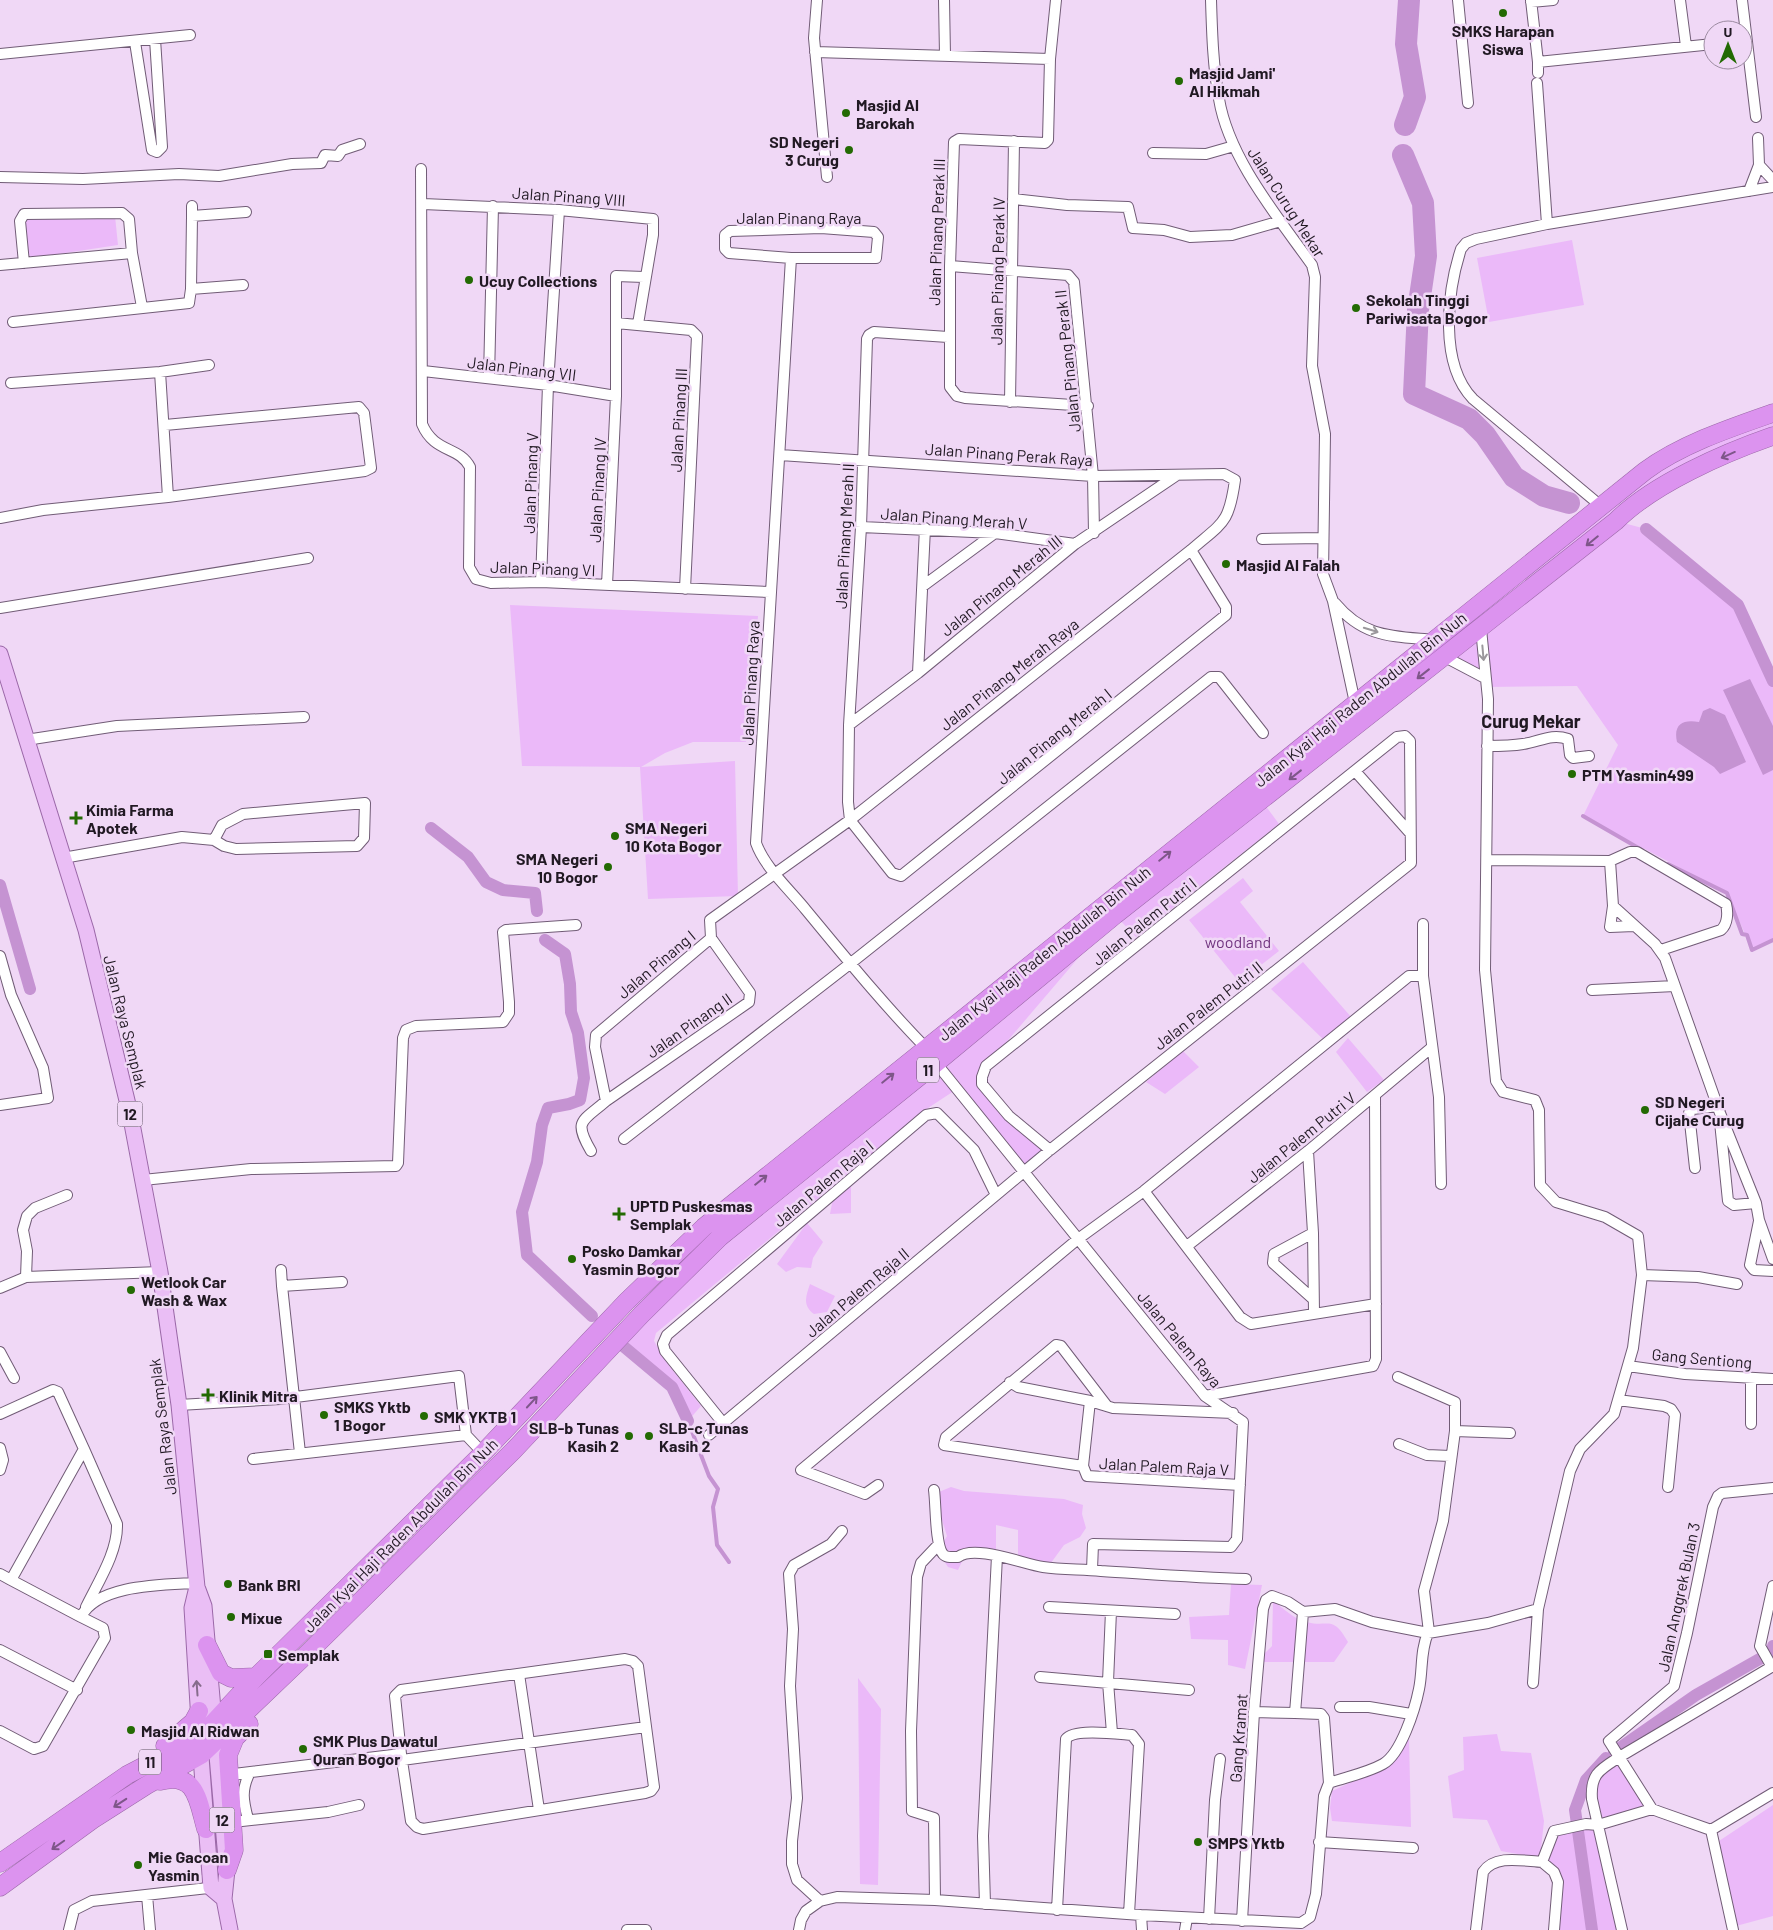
<svg xmlns="http://www.w3.org/2000/svg" width="1773" height="1930" font-family="Barlow,sans-serif">
  <style>
    .green { fill: #ebb9f9 }
    .water { fill: #c593d2 }
    .lines { fill: none; stroke-linecap: round; stroke-linejoin: round }
    .stream { stroke: #c593d2; stroke-width: 4 }
    .canal { stroke: #c593d2; stroke-width: 12 }
    .river { stroke: #c593d2; stroke-width: 22 }
    .street-casing { stroke: #715c76; stroke-width: 12 }
    .primary-casing { stroke: #9b68a8; stroke-width: 17 }
    .highway-casing { stroke: #9b68a8; stroke-width: 19 }
    .street { stroke: #fff; stroke-width: 10 }
    .primary { stroke: #eabef5; stroke-width: 15 }
    .highway { stroke: #dc93ef; stroke-width: 18 }
    .oneway { stroke: #7e5689 }
    .oneway2 { stroke: #9b989c }
    .oneway3 { stroke: #866c8c }
    .poi-dot { fill: #236a03; stroke: #f0d8f6; stroke-width: 2 }
    .labels { text-anchor: middle; dominant-baseline: central; stroke-width: 5; stroke-linejoin: round; paint-order: stroke }
    .shield { fill: #f0d8f6; stroke: #5f5262; stroke-width: 1 }
    .shield-label { font-size: 15px; font-weight: bold; fill: #211923 }
    .poi-label { font-size: 16px; font-weight: bold; fill: #211923; stroke: #f0d8f6; text-anchor: start }
    .street-label { font-size: 16px; fill: #211923; stroke: #f0d8f6 }
    .park-label { font-size: 16px; fill: #723681; stroke: #f0d8f6 }
    .neighbourhood-label { font-size: 18px; font-weight: bold; fill: #211923; stroke: #f0d8f6 }
  </style>
  <rect width="100%" height="100%" fill="#f0d8f6"/>
  <path class="green" d="M115 216 118 245 32 258 28 254 24 223 29 217Z
    M1572 240 1584 305 1489 322 1477 258Z
    M1773 413V436L1616 521 1646 529 1738 605 1773 681V940L1752 950 1727 893 1583 816 1618 745 1577 686 1487 687 1485 678 1445 657 1262 801 1279 824 1136 937 1115 915 986 1066 982 1084 1050 1150 1024 1172 957 1089 922 1112 656 1333 654 1341 667 1363 701 1406 688 1421 672 1387 623 1346 641 1315 627 1301 704 1227 1645 471Z
    M510 605 758 616 746 742H693L665 753 641 767 735 761 738 896 648 899 640 767 522 766Z
    M1243 878 1253 891 1240 902 1279 951 1239 982 1189 920Z
    M1303 962 1352 1018 1324 1040 1271 989Z
    M1348 1038 1384 1080 1367 1092 1336 1052Z
    M1183 1051 1199 1067 1165 1094 1146 1082Z
    M851 1183V1213L830 1214 833 1198Z
    M807 1223 823 1242 813 1258 811 1268 797 1267 786 1272 777 1264Z
    M810 1284 835 1296 827 1312 814 1314C802 1305 806 1296 810 1284Z
    M951 1487 964 1491 1064 1499 1083 1505 1082 1514 1086 1528 1080 1537 1064 1545 1048 1567 1018 1557V1530L996 1525V1553L967 1551 958 1570 948 1567 938 1552 947 1536 934 1494Z
    M1231 1584 1262 1585 1245 1669 1228 1665V1640L1191 1639 1189 1617 1229 1615Z
    M1273 1601C1283 1608 1294 1619 1306 1622 1329 1628 1332 1614 1348 1642L1334 1662H1262L1263 1655 1272 1646Z
    M858 1678 881 1709 878 1885 860 1884Z
    M1497 1734 1501 1751 1531 1753 1544 1821 1540 1858 1501 1851 1487 1820 1453 1818 1448 1776 1464 1770 1463 1737Z
    M1409 1738 1411 1827 1332 1821 1330 1808 1332 1791 1393 1763Z
    M1621 1756 1652 1809 1598 1825 1622 1930H1554L1558 1882 1544 1853 1550 1836 1597 1825 1593 1780Z
    M1773 1805V1916L1736 1926 1719 1841Z"/>
  <path class="water" d="M1750 679 1773 726V770L1763 775 1723 690Z
    M1710 708 1725 715 1746 762 1720 774 1714 767 1677 742C1673 724 1683 719 1699 722L1703 711Z"/>
  <g class="lines">
    <path class="stream" d="M1583 816 1642 850
      M1668 864 1727 893 1742 934 1747 935 1752 950 1773 940
      M688 1421 709 1476 718 1489 713 1507 717 1545 729 1562"/>
    <path class="canal" d="M1646 529 1738 605 1773 681
      M431 828 468 857 486 882 503 890 535 893 537 911
      M0 885 30 989
      M545 940 565 954 570 984 571 1012 578 1033 584 1078 580 1100 569 1104 548 1108 542 1125 537 1162 522 1212 527 1255 592 1316
      M623 1346 672 1387 688 1421
      M1614 1752 1696 1695 1772 1652 1773 1646
      M1592 1930 1575 1810 1586 1780 1606 1758"/>
    <path class="river" d="M1405 125 1415 97 1406 44 1409 0
      M1403 155 1423 203 1426 256 1418 310 1414 394 1469 419 1485 435 1514 477 1544 496 1569 503"/>
    <defs>
      <path id="street" d="M817 0 814 38 827 177
        M944 0 945 55
        M1056 0 1050 59 1048 140 1045 143 959 139 954 142 950 266V387L957 396 965 398 1088 406
        M1211 0C1212 33 1213 67 1219 99 1229 159 1278 217 1312 265L1315 277 1312 366 1325 434 1323 574 1333 601 1355 703
        M1458 0 1468 103
        M1531 0 1538 62 1713 44
        M1680 0 1686 46
        M1742 0 1756 117
        M1531 2 1553 0
        M135 42 152 150 157 152 162 147 155 39
        M815 52 1050 59
        M0 54 190 35
        M1538 62V73
        M1537 83 1547 224
        M1153 153 1206 154 1234 146
        M1759 165 1773 180
        M421 169 422 424C434 453 459 446 470 467L469 567 476 579 491 583 541 582 770 592
        M0 177 83 179 179 174 219 176 292 164 321 163 325 155 338 156 342 150 360 144
        M1749 191 1759 165 1758 138
        M1013 199 1067 205 1128 207 1133 228 1164 230 1190 237 1232 235 1281 221
        M423 204 559 210 653 219V235L638 324
        M192 206V216
        M821 228 874 232 878 237 876 258H791L729 253 725 249V235L730 231Z
        M791 258 756 843C765 868 790 890 806 910 845 957 883 1004 926 1048
        M24 263 20 221 24 214 122 213 129 219 132 253
        M0 265 132 253 142 307
        M950 266 1068 275 1074 282 1093 476 1094 533
        M191 289 243 285
        M13 322 189 303 191 289 192 216 246 212
        M616 323 691 330 697 336 685 589
        M948 337 874 332 869 335 867 339 861 527 849 725 848 802 850 820 892 873 901 876 1226 615V607L1191 550
        M423 371 548 385 616 396
        M160 372 168 497
        M489 378 493 206
        M11 383 160 372 209 365
        M1010 402 1014 141
        M1601 506 1473 399C1439 364 1447 292 1461 249L1466 243 1476 239 1547 224 1773 187
        M0 518 43 510 168 497 365 471 371 468 364 413 359 407 165 425
        M861 527 995 533 1075 544
        M1262 539 1323 538
        M541 582 548 385 559 210
        M607 585 616 396V276L644 277
        M923 586 995 533
        M1335 603C1364 638 1392 636 1434 640
        M0 608 308 558
        M1445 657 1485 678
        M918 673 925 528
        M849 725 918 673 1075 544 1177 475
        M26 740 117 726 304 717
        M1487 746C1499 746 1511 746 1523 744 1539 742 1551 733 1568 739L1570 755 1573 758 1589 756
        M1355 771 1410 833
        M63 858 182 837 214 840 222 825 243 814 365 803 364 838 357 846 236 849 224 846 214 840
        M1487 860 1610 861 1613 906 1655 944 1665 958 1720 1113 1756 1203 1759 1220 1773 1259
        M1610 861 1630 852H1637L1726 904C1728 912 1728 924 1721 930L1661 950
        M1613 906 1610 927 1634 926
        M1423 924V976
        M0 956 11 995 43 1068 48 1098 0 1105
        M1592 990 1675 986
        M936 1063 1205 1396 1243 1422 1237 1539 1231 1547 1093 1544 1092 1570
        M606 1101 595 1047 596 1035 711 938 710 920 850 820 1191 550C1223 522 1229 524 1235 480L1224 474 1093 476 780 455
        M1720 1122 1728 1201 1734 1205 1756 1203
        M624 1139 851 963 1211 677H1219L1263 733
        M591 1151C573 1120 582 1122 606 1101L749 1002 750 993 711 938
        M1308 1151 1313 1233 1314 1313
        M1695 1168 1689 1113 1693 1109 1718 1106
        M143 1180 251 1169 396 1166 398 1163 403 1038 406 1030 416 1026 503 1022 509 1013V1002L503 932 506 930 576 925
        M1144 1191 1240 1317 1251 1324 1376 1304
        M1759 1221 1750 1265 1754 1270 1773 1271
        M1187 1246 1308 1151 1431 1048
        M281 1270 282 1286
        M1642 1275 1698 1277 1737 1284
        M26 1277 27 1251 23 1230 27 1216 35 1208 67 1195
        M0 1288 26 1277 160 1272
        M1312 1298 1273 1263 1274 1254 1313 1233
        M0 1352 14 1378
        M1628 1366 1685 1374 1773 1379
        M1398 1377 1455 1402V1431L1443 1521 1424 1591 1429 1632
        M1010 1382 1018 1387 1090 1401 1113 1408 1233 1413
        M1205 1396 1373 1366 1376 1359 1375 1097
        M1618 1400 1664 1406 1671 1409 1675 1415 1668 1487
        M179 1405 280 1399 459 1376 466 1435 483 1453
        M1107 1406 1061 1346 1056 1345 946 1437 944 1445 1083 1466 1087 1476 1240 1485
        M0 1414 53 1390 58 1392 84 1449 11 1580 81 1617C97 1584 164 1585 196 1583
        M723 1423 665 1351 663 1344 667 1335 926 1115 937 1113 974 1150 996 1195
        M1751 1424V1378
        M1455 1431 1510 1433
        M709 1435 1050 1150 1411 863 1410 741 1405 736 1397 737 986 1066 982 1077V1084L1009 1116 1050 1150
        M1399 1444 1427 1455 1450 1456
        M0 1448 3 1460 0 1470
        M84 1449 117 1524C118 1552 98 1582 86 1607
        M300 1453 282 1286 342 1282
        M253 1459 466 1435
        M1083 1466 1090 1401
        M878 1485 865 1494 801 1470 1078 1239 1144 1191 1409 976H1423L1439 1097 1441 1184
        M934 1490C936 1503 935 1545 943 1554 946 1558 952 1557 958 1557 975 1544 1023 1564 1043 1567 1062 1570 1082 1569 1101 1571 1149 1574 1197 1578 1246 1579
        M0 1574 11 1580
        M1049 1607 1175 1614
        M1111 1611 1108 1682 1112 1733
        M1303 1612 1295 1713 1321 1714 1324 1718 1329 1783
        M1303 1612 1335 1609 1372 1622 1428 1633
        M0 1650 77 1690
        M1772 1667 1760 1646 1773 1586
        M519 1674 539 1810
        M1040 1677 1189 1690
        M1533 1683 1538 1609
        M1340 1707H1369L1411 1714
        M1254 1712 1295 1713
        M0 1731 34 1749 43 1746 105 1638 103 1628 81 1617
        M402 1760 646 1727
        M226 1775 401 1754 395 1696 401 1690 625 1659 633 1661 638 1666 654 1787 651 1791 645 1793 423 1829 417 1827 411 1821 401 1754
        M1652 1809 1609 1741 1674 1686 1687 1633 1713 1507 1718 1496 1722 1493 1773 1488
        M248 1819C243 1800 241 1790 250 1772
        M233 1822 328 1812 359 1805
        M1711 1830 1773 1793
        M1319 1842 1413 1848
        M1542 1862 1554 1831 1586 1824 1598 1825 1652 1809 1660 1812 1711 1830 1733 1930
        M1542 1862 1554 1872 1558 1882 1554 1930
        M147 1895 150 1930
        M935 1900 934 1818 912 1811 911 1731 917 1577 921 1563 939 1544
        M820 1901 797 1880 792 1864V1841L797 1798 790 1686 793 1629 789 1574 794 1565 831 1544 842 1531
        M985 1904 983 1836 997 1556
        M1057 1910 1066 1739C1074 1728 1118 1734 1132 1735L1139 1744 1129 1914
        M1141 1915 1142 1930
        M1209 1919 1215 1800 1220 1759
        M1242 1921 1254 1712 1263 1609 1266 1600 1272 1596 1288 1602 1303 1612
        M69 1930 74 1910 92 1901 217 1887
        M627 1930H646
        M799 1930 801 1920 806 1911 820 1901 837 1897 935 1900 1141 1915 1301 1923 1310 1917 1316 1894 1324 1796 1329 1783C1346 1777 1367 1773 1383 1764 1401 1754 1415 1709 1419 1689 1423 1670 1420 1651 1428 1633L1488 1623 1538 1609 1570 1471 1580 1449 1614 1414 1633 1348 1642 1275 1638 1236 1605 1217 1556 1202 1540 1185 1539 1110 1535 1100 1503 1092 1496 1081 1485 970 1488 699 1481 629
        M1185 1930 1187 1918
        M1476 1930 1483 1872C1495 1854 1523 1861 1542 1862
        M1622 1930 1592 1799C1590 1773 1601 1769 1621 1756L1773 1666"/>
      <path id="primary" d="M0 654 86 930 130 1113 160 1272 179 1405 197 1587 204 1606 227 1870 224 1899 230 1930
        M197 1587 192 1608 199 1721
        M200 1744 211 1888 224 1899"/>
      <path id="highway" d="M207 1645 221 1673 231 1678 256 1677
        M165 1746 193 1722 199 1711
        M160 1781C197 1771 198 1802 206 1829
        M0 1863 127 1775 200 1737 256 1677 483 1453 627 1301 704 1227 1645 471C1682 444 1730 428 1773 413
        M227 1870 234 1850 228 1755 235 1738 249 1724
        M0 1887 92 1820 147 1785 201 1755 312 1649 513 1451 641 1315 720 1237 936 1063 1115 915 1616 521C1653 484 1724 453 1773 436"/>
    </defs>
    <use href="#street" class="street-casing"/>
    <use href="#primary" class="primary-casing"/>
    <use href="#highway" class="highway-casing"/>
    <use href="#street" class="street"/>
    <use href="#primary" class="primary"/>
    <use href="#highway" class="highway"/>
  </g>
  <defs><path id="oneway-shaft" d="M-6 0H5M1.5-3L5.5 0L1.5 3" fill="none" stroke-width="1.6" stroke-linecap="round" stroke-linejoin="round" transform="scale(1.25)"/></defs>
  <g class="oneway">
    <use href="#oneway-shaft" transform="translate(1728 455) rotate(156)"/>
    <use href="#oneway-shaft" transform="translate(1592 541) rotate(141)"/>
    <use href="#oneway-shaft" transform="translate(1423 674) rotate(142)"/>
    <use href="#oneway-shaft" transform="translate(1295 775) rotate(142)"/>
    <use href="#oneway-shaft" transform="translate(1165 856) rotate(-39)"/>
    <use href="#oneway-shaft" transform="translate(888 1078) rotate(-39)"/>
    <use href="#oneway-shaft" transform="translate(761 1180) rotate(-39)"/>
    <use href="#oneway-shaft" transform="translate(532 1402) rotate(-47)"/>
    <use href="#oneway-shaft" transform="translate(120 1803) rotate(147)"/>
    <use href="#oneway-shaft" transform="translate(58 1845) rotate(145)"/>
  </g>
  <g class="oneway2">
    <use href="#oneway-shaft" transform="translate(1371 630) rotate(17)"/>
    <use href="#oneway-shaft" transform="translate(1483 653) rotate(85)"/>
  </g>
  <use class="oneway3" href="#oneway-shaft" transform="translate(197 1688) rotate(-94)"/>
  <g class="poi-dot">
    <circle cx="1503" cy="13" r="5"/>
    <circle cx="1179" cy="81" r="5"/>
    <circle cx="846" cy="113" r="5"/>
    <circle cx="849" cy="150" r="5"/>
    <circle cx="469" cy="280" r="5"/>
    <circle cx="1356" cy="308" r="5"/>
    <circle cx="1226" cy="564" r="5"/>
    <circle cx="1572" cy="774" r="5"/>
    <path d="M73.5 810.5h5v5h5v5h-5v5h-5v-5h-5v-5h5z"/>
    <circle cx="615" cy="836" r="5"/>
    <circle cx="608" cy="867" r="5"/>
    <circle cx="1645" cy="1110" r="5"/>
    <path d="M616.5 1206.5h5v5h5v5h-5v5h-5v-5h-5v-5h5z"/>
    <circle cx="572" cy="1259" r="5"/>
    <circle cx="131" cy="1290" r="5"/>
    <path d="M205.5 1387.5h5v5h5v5h-5v5h-5v-5h-5v-5h5z"/>
    <circle cx="324" cy="1415" r="5"/>
    <circle cx="424" cy="1416" r="5"/>
    <circle cx="629" cy="1436" r="5"/>
    <circle cx="649" cy="1436" r="5"/>
    <circle cx="228" cy="1584" r="5"/>
    <circle cx="231" cy="1617" r="5"/>
    <rect x="263" y="1649" width="10" height="10" rx="2.5"/>
    <circle cx="131" cy="1730" r="5"/>
    <circle cx="303" cy="1749" r="5"/>
    <circle cx="1198" cy="1842" r="5"/>
    <circle cx="138" cy="1865" r="5"/>
  </g>
  <g class="labels">
    <g class="shield">
      <rect x="917" y="1057.5" width="22" height="25" rx="4"/>
      <rect x="117.5" y="1101.5" width="25" height="25" rx="4"/>
      <rect x="139" y="1749.5" width="22" height="25" rx="4"/>
      <rect x="209.5" y="1807.5" width="25" height="25" rx="4"/>
    </g>
    <g class="shield-label">
      <text x="928" y="1070">11</text>
      <text x="130" y="1114">12</text>
      <text x="150" y="1762">11</text>
      <text x="222" y="1820">12</text>
    </g>
    <g class="poi-label">
      <text x="1503" y="30" text-anchor="middle">SMKS Harapan<tspan x="1503" dy="18">Siswa</tspan></text>
      <text x="1189" y="72">Masjid Jami'<tspan x="1189" dy="18">Al Hikmah</tspan></text>
      <text x="856" y="104">Masjid Al<tspan x="856" dy="18">Barokah</tspan></text>
      <text x="839" y="141" text-anchor="end">SD Negeri<tspan x="839" dy="18">3 Curug</tspan></text>
      <text x="479" y="280">Ucuy Collections</text>
      <text x="1366" y="299">Sekolah Tinggi<tspan x="1366" dy="18">Pariwisata Bogor</tspan></text>
      <text x="1236" y="564">Masjid Al Falah</text>
      <text x="1582" y="774">PTM Yasmin499</text>
      <text x="86" y="809">Kimia Farma<tspan x="86" dy="18">Apotek</tspan></text>
      <text x="625" y="827">SMA Negeri<tspan x="625" dy="18">10 Kota Bogor</tspan></text>
      <text x="598" y="858" text-anchor="end">SMA Negeri<tspan x="598" dy="18">10 Bogor</tspan></text>
      <text x="1655" y="1101">SD Negeri<tspan x="1655" dy="18">Cijahe Curug</tspan></text>
      <text x="630" y="1205">UPTD Puskesmas<tspan x="630" dy="18">Semplak</tspan></text>
      <text x="582" y="1250">Posko Damkar<tspan x="582" dy="18">Yasmin Bogor</tspan></text>
      <text x="141" y="1281">Wetlook Car<tspan x="141" dy="18">Wash &amp; Wax</tspan></text>
      <text x="219" y="1395">Klinik Mitra</text>
      <text x="334" y="1406">SMKS Yktb<tspan x="334" dy="18">1 Bogor</tspan></text>
      <text x="434" y="1416">SMK YKTB 1</text>
      <text x="619" y="1427" text-anchor="end">SLB-b Tunas<tspan x="619" dy="18">Kasih 2</tspan></text>
      <text x="659" y="1427">SLB-c Tunas<tspan x="659" dy="18">Kasih 2</tspan></text>
      <text x="238" y="1584">Bank BRI</text>
      <text x="241" y="1617">Mixue</text>
      <text x="278" y="1654">Semplak</text>
      <text x="141" y="1730">Masjid Al Ridwan</text>
      <text x="313" y="1740">SMK Plus Dawatul<tspan x="313" dy="18">Quran Bogor</tspan></text>
      <text x="1208" y="1842">SMPS Yktb</text>
      <text x="148" y="1856">Mie Gacoan<tspan x="148" dy="18">Yasmin</tspan></text>
    </g>
    <g class="street-label">
      <text transform="translate(569 196) rotate(4)">Jalan Pinang VIII</text>
      <text transform="translate(1287 202) rotate(57)">Jalan Curug Mekar</text>
      <text x="799" y="217">Jalan Pinang Raya</text>
      <text transform="translate(936 232) rotate(-88)">Jalan Pinang Perak III</text>
      <text transform="translate(997 271) rotate(-89)">Jalan Pinang Perak IV</text>
      <text transform="translate(1067 361) rotate(-96)">Jalan Pinang Perak II</text>
      <text transform="translate(522 368) rotate(7)">Jalan Pinang VII</text>
      <text transform="translate(678 420) rotate(-87)">Jalan Pinang III</text>
      <text transform="translate(1009 454) rotate(4)">Jalan Pinang Perak Raya</text>
      <text transform="translate(530 483) rotate(-88)">Jalan Pinang V</text>
      <text transform="translate(597 490) rotate(-87)">Jalan Pinang IV</text>
      <text transform="translate(954 518) rotate(4)">Jalan Pinang Merah V</text>
      <text transform="translate(844 536) rotate(-87)">Jalan Pinang Merah II</text>
      <text transform="translate(543 568) rotate(2)">Jalan Pinang VI</text>
      <text transform="translate(1001 585) rotate(-39)">Jalan Pinang Merah III</text>
      <text transform="translate(1009 674) rotate(-38)">Jalan Pinang Merah Raya</text>
      <text transform="translate(750 683) rotate(-87)">Jalan Pinang Raya</text>
      <text transform="translate(1360 699) rotate(-39)">Jalan Kyai Haji Raden Abdullah Bin Nuh</text>
      <text transform="translate(1054 736) rotate(-39)">Jalan Pinang Merah I</text>
      <text transform="translate(1144 921) rotate(-39)">Jalan Palem Putri I</text>
      <text transform="translate(1044 953) rotate(-39)">Jalan Kyai Haji Raden Abdullah Bin Nuh</text>
      <text transform="translate(656 964) rotate(-40)">Jalan Pinang I</text>
      <text transform="translate(1208 1005) rotate(-38)">Jalan Palem Putri II</text>
      <text transform="translate(126 1022) rotate(76)">Jalan Raya Semplak</text>
      <text transform="translate(689 1025) rotate(-35)">Jalan Pinang II</text>
      <text transform="translate(1301 1137) rotate(-39)">Jalan Palem Putri V</text>
      <text transform="translate(823 1183) rotate(-40)">Jalan Palem Raja I</text>
      <text transform="translate(857 1292) rotate(-40)">Jalan Palem Raja II</text>
      <text transform="translate(1180 1339) rotate(50)">Jalan Palem Raya</text>
      <text transform="translate(1702 1358) rotate(5)">Gang Sentiong</text>
      <text transform="translate(162 1427) rotate(-97)">Jalan Raya Semplak</text>
      <text transform="translate(1164 1466) rotate(3)">Jalan Palem Raja V</text>
      <text transform="translate(400 1535) rotate(-45)">Jalan Kyai Haji Raden Abdullah Bin Nuh</text>
      <text transform="translate(1678 1597) rotate(-78)">Jalan Anggrek Bulan 3</text>
      <text transform="translate(1238 1738) rotate(-86)">Gang Kramat</text>
    </g>
    <g class="park-label">
      <text x="1238" y="941">woodland</text>
    </g>
    <g class="neighbourhood-label">
      <text x="1531" y="721">Curug Mekar</text>
    </g>
  </g>
  <g transform="translate(1728 45)"><circle r="24" fill="#f0d8f6" stroke="#9d8ca2"/>
  <path d="M0-4L9 19L0 12L-9 19Z" fill="#236a03"/>
  <text y="-8" font-size="14" font-weight="bold" text-anchor="middle" fill="#211923">U</text>
  </g>
</svg>
